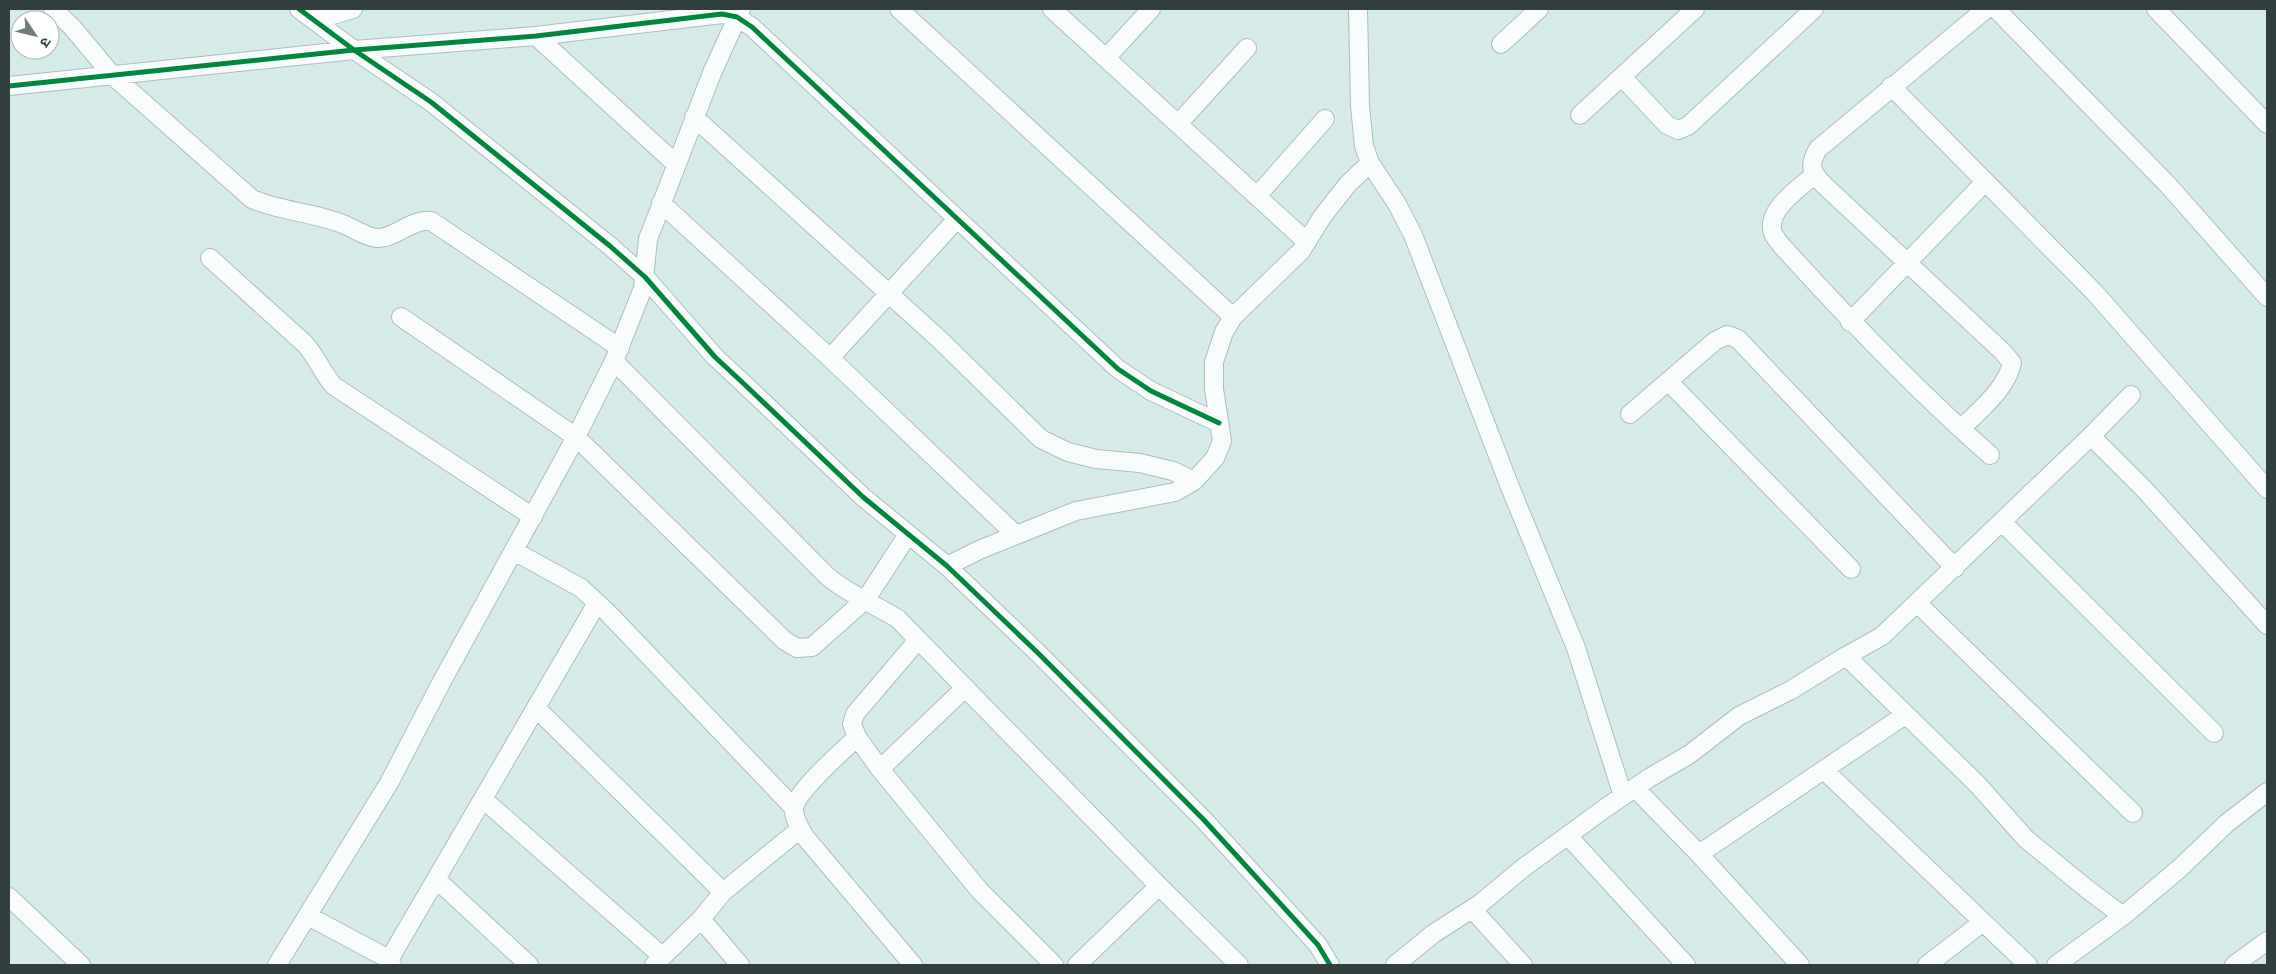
<svg xmlns="http://www.w3.org/2000/svg" width="2276" height="974" font-family="Manrope,'Noto Sans Devanagari',sans-serif">
  <style>
    .lines { fill: none; stroke-linecap: round; stroke-linejoin: round }
    .minor-casing { stroke: #acbdbb; stroke-width: 20 }
    .minor { stroke: #f9fcfc; stroke-width: 18 }
    .cycleway-casing { stroke: #fff; stroke-width: 8 }
    .cycleway { stroke: #00873e; stroke-width: 5 }
  </style>
  <rect width="100%" height="100%" fill="#d6ece9"/>
  <g class="lines">
    <defs>
      <path id="minor" d="M53 9 72 27 112 75 252 199C281 212 315 212 345 225 355 229 365 237 377 238 395 239 410 219 431 221L620 348
        M299 9 354 50 431 102 610 246 645 277 715 357 743 383 863 497 947 566 1038 653 1204 820 1318 945 1330 965
        M899 9 1233 317
        M1052 9 1307 242
        M1358 9 1360 106 1364 146 1370 163 1397 204 1413 235 1510 487 1576 648 1623 796
        M1996 9 2168 185 2267 297
        M2156 9 2267 124
        M315 20 353 9
        M536 36 676 164
        M1501 44 1539 9
        M1106 58 1151 9
        M1623 78 1667 125 1678 130 1688 126 1814 9
        M9 86 354 50 536 36 722 14 737 17 752 27 1118 369 1151 391 1219 423
        M1891 86 2095 293 2267 489
        M1580 115 1695 9
        M694 117 939 339 1041 439 1068 452 1096 459 1140 463 1173 471 1194 481
        M1178 124 1247 48
        M1814 175C1800 188 1765 210 1773 233 1775 238 1779 242 1782 246 1848 319 1916 390 1990 455
        M1257 196 1325 119
        M661 203 830 358 1016 535
        M210 258 305 344C317 357 322 373 334 386L533 517
        M401 317 576 437 785 641 797 648 812 647 866 599 907 536
        M1850 322 1985 182
        M830 358 957 219
        M614 361 827 576C848 594 874 604 898 619L1159 886 1239 965
        M1668 381 1851 569
        M1630 414 1715 341 1727 335 1738 339 1955 568
        M1961 429C1979 410 2006 390 2012 363L2003 352 1825 186C1811 172 1808 166 1818 149L1986 9
        M2091 436 2144 489 2267 625
        M2002 522 2214 733
        M514 551 581 588 607 612 794 808
        M947 566 979 550 1076 511 1175 492 1194 481 1215 458 1222 441 1214 389V362L1224 332 1233 317 1301 251 1322 217 1348 184 1370 163
        M1917 603 2133 813
        M918 640 855 714 852 724 857 737 880 769 980 891 1054 965
        M1846 656 1882 636 2091 436 2131 395
        M536 708 723 892
        M857 737C843 751 797 790 794 808 793 818 800 828 805 837L913 965
        M880 769 965 688
        M1824 770 2028 965
        M1635 788 1699 854 1800 965
        M483 799 662 956
        M1568 836 1686 965
        M1699 854 1905 715
        M436 879 529 965
        M9 897 81 965
        M1472 909 1523 965
        M308 916 383 956 392 965
        M701 919 740 965
        M277 965 389 783 441 683 576 437 614 361 643 288 648 239 712 73 741 9
        M386 965 597 603
        M654 965 701 919 723 892 800 829
        M1077 965 1159 886
        M1395 965 1433 934 1481 903 1523 868 1604 809 1649 778 1690 754 1739 716 1791 690 1846 656 1977 784 2026 839 2087 889 2123 916
        M1927 965 1983 922
        M2056 965 2123 916 2180 868 2227 823 2267 792
        M2234 965 2267 941"/>
    </defs>
    <use href="#minor" class="minor-casing"/>
    <use href="#minor" class="minor"/>
    <defs>
      <path id="cycleway" d="M299 9 354 50 431 102 610 246 645 277 715 357 743 383 863 497 947 566 1038 653 1204 820 1318 945 1330 965
        M9 86 354 50 536 36 722 14 737 17 752 27 1118 369 1151 391 1219 423"/>
    </defs>
    <use href="#cycleway" class="cycleway-casing"/>
    <use href="#cycleway" class="cycleway"/>
  </g>
  <rect width="2276" height="974" fill="none" stroke="#31403e" stroke-width="20"/>
  <g transform="translate(35 35) rotate(125)"><circle r="24" fill="#ffffff" stroke="#adb3b2"/>
  <path d="M0-4L9 19L0 12L-9 19Z" fill="#6b7c7a"/>
  <text y="-8" font-size="14" font-weight="bold" text-anchor="middle" fill="#31403e">उ</text>
  </g>
</svg>
